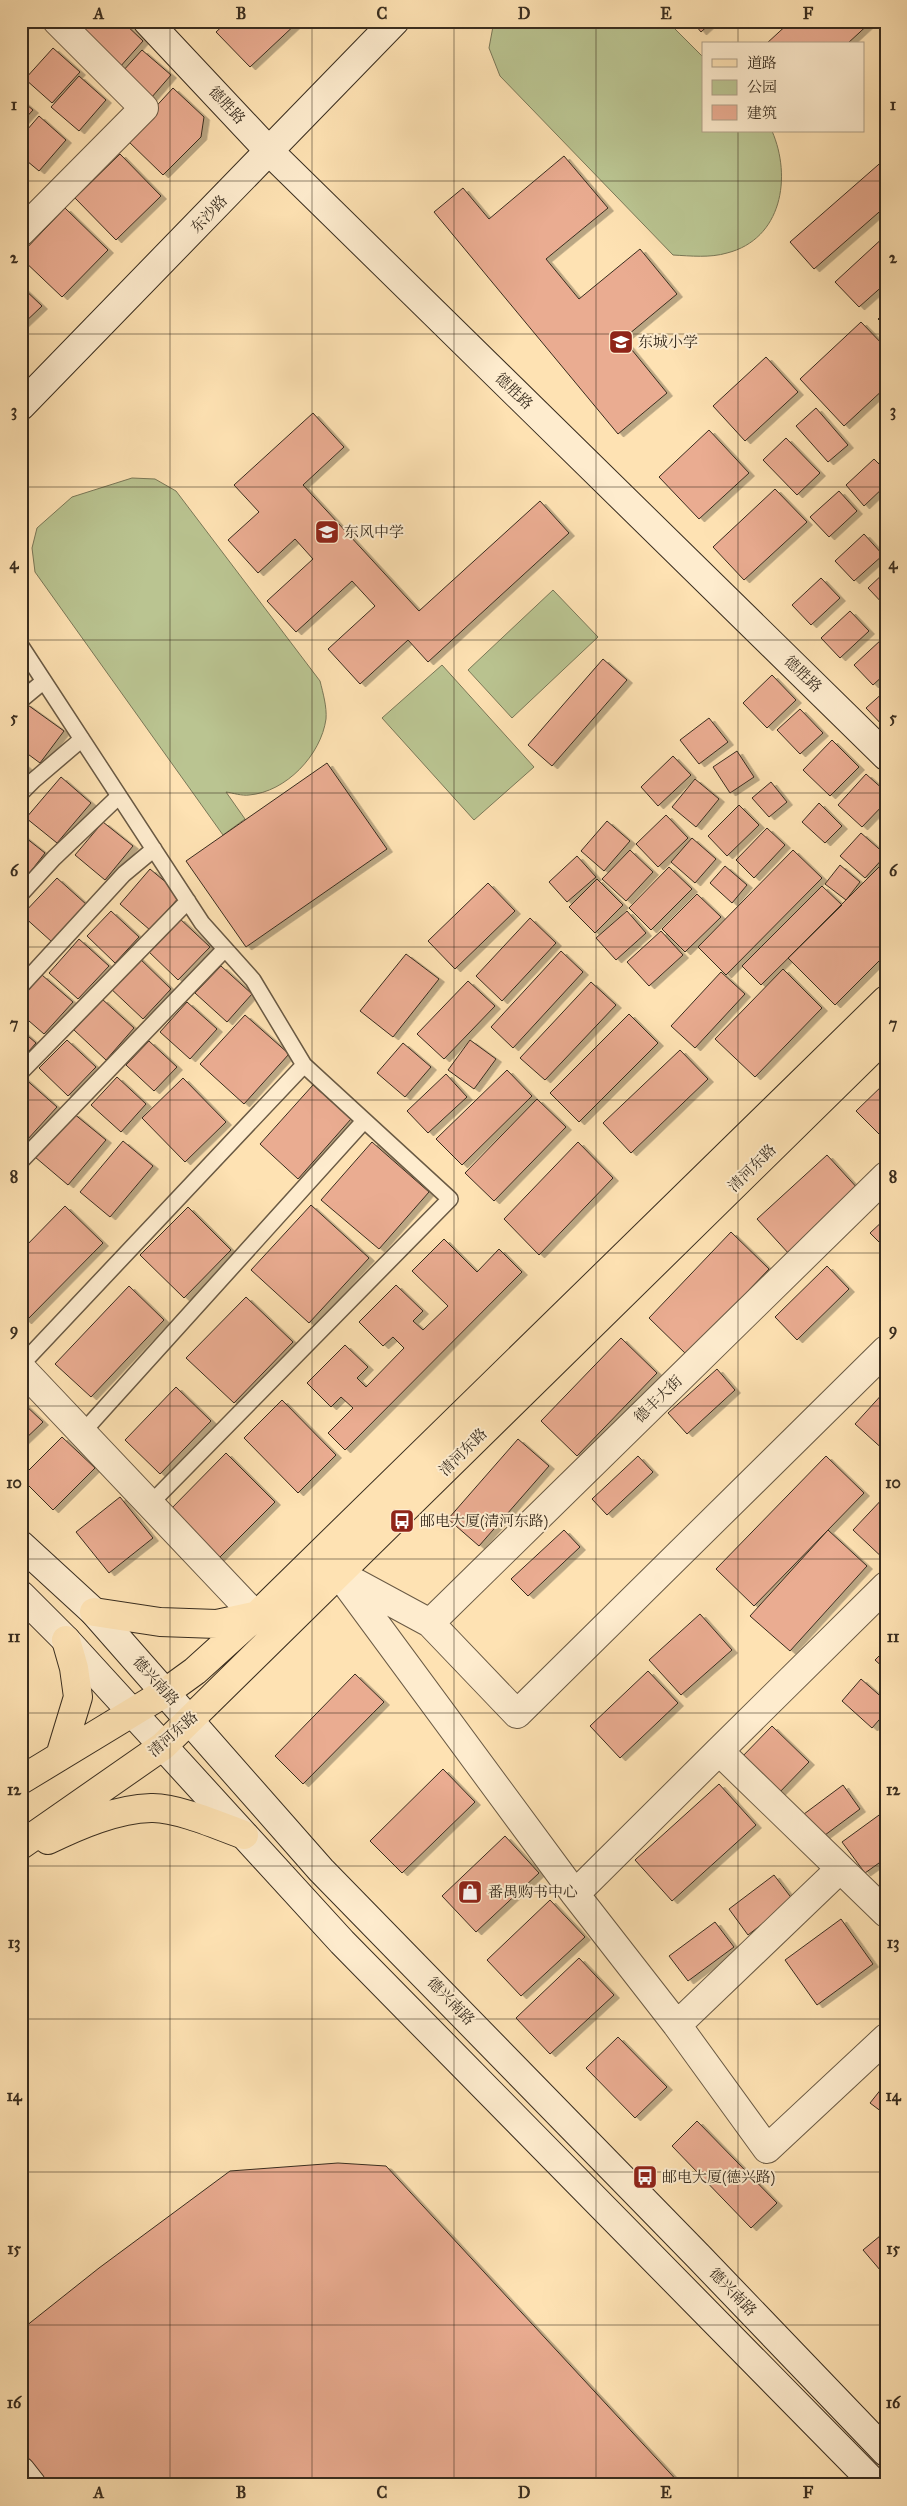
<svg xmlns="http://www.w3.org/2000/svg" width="907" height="2506" font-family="'IM FELL Great Primer','Noto Serif SC',serif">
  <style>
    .green { fill: #bac491; stroke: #7a7858 }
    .building { fill: #eaac91; stroke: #392d1f; filter: url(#shadow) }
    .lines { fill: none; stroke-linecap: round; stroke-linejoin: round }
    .lane-casing { stroke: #6a5a44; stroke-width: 18 }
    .street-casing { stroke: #6a5a44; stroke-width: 30 }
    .secondary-casing { stroke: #392d1f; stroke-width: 30 }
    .primary-casing { stroke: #392d1f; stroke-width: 30 }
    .lane { stroke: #feecce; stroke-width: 15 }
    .street { stroke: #feecce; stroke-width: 28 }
    .secondary { stroke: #feecce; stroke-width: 28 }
    .primary { stroke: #fee2b3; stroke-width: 28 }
    .grid { fill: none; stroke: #392d1f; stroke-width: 1; stroke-opacity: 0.55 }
    .labels { text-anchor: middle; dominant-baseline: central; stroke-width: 4; stroke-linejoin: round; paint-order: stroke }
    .street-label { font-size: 15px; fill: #392d1f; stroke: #feecce }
    .poi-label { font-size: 15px; fill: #392d1f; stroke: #feecce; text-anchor: start }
    .neatline { fill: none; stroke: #392d1f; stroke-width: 2 }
    .grid-label { font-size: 16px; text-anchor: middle; font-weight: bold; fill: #392d1f }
  </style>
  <defs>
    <filter id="shadow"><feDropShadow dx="5.5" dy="3" stdDeviation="0" flood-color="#0004"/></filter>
  </defs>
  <rect width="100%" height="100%" fill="#fee2b3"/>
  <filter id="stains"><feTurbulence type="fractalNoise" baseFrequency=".004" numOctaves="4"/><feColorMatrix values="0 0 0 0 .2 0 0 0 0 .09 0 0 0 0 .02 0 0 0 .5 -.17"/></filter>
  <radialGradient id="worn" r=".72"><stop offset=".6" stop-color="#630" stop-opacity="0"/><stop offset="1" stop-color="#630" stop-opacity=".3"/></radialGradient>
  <path class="green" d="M494 21H667L703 57V131H772C792 177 782 239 727 253 710 258 691 256 673 255L500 76 489 48Z
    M132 478 155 479 176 491 320 681C323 693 327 707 326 719 321 755 286 792 249 795 242 796 233 793 226 792L245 819 223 835 35 572 32 548 37 528 72 497Z
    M553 590 598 637 512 718 468 670Z
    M442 665 534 767 474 820 382 718Z"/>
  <path class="building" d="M21 21H28L21 29Z
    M70 21H122L143 41 119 68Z
    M228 21H299L250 67 216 32Z
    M692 21H713L701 32Z
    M791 21H872L847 44H766Z
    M53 48 80 72 52 103 25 79Z
    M142 50 171 75 151 98 122 72Z
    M79 76 106 100 79 131 51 107Z
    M173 88 204 117 201 137 163 175 126 139Z
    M21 100 33 110 21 123Z
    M39 116 66 140 39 171 21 156V137Z
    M120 154 161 196 116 240 75 198Z
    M564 156 608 208 546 259 579 299 640 249 677 294 623 339 667 393 618 434 434 212 463 188 489 219Z
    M886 158V206L814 269 790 242Z
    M65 208 108 250 62 297 21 258V254Z
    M886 235V283L859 307 835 282Z
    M21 286 42 306 21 326Z
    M886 311V327L878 319Z
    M861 322 886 348V387L844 426 800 379Z
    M766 357 798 392 745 441 713 406Z
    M816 408 848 445 828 462 796 426Z
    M313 413 344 447 303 485 419 611 540 501 569 533 428 662 408 640 360 684 328 649 375 606 352 581 296 632 267 601 313 559 295 539 258 573 228 540 259 512 234 485Z
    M709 430 749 473 699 519 659 477Z
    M786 438 820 473 797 495 763 460Z
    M874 459 886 471V485L864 506 846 485Z
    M775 489 807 522 744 580 713 547Z
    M839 491 857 511 829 537 810 517Z
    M886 509V522L880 515Z
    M864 534 883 555 854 581 835 561Z
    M886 571V607L868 588Z
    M821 578 840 598 811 625 792 605Z
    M850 611 869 631 840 658 821 638Z
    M882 639 886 643V673L873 685 854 665Z
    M603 659 627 680 552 766 528 745Z
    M21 675 27 681 21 688Z
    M772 675 796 700 767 728 743 703Z
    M886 690V729L866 708Z
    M25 703 64 731 40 763 21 749V708Z
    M800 709 823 733 800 754 777 730Z
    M709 718 728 742 699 764 680 740Z
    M832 740 859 767 830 796 803 770Z
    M737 751 754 777 730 793 713 767Z
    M673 756 691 775 658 806 641 787Z
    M21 762 28 768 21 776Z
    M327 763 387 849 246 947 186 861Z
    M866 774 886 792V802L862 827 838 805Z
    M61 777 91 803 57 843 26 818Z
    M695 779 719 799 696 827 672 807Z
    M771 782 787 802 769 817 752 798Z
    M819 803 842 826 825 843 802 822Z
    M739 805 759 825 727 856 708 836Z
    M666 815 688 838 658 867 636 844Z
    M607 821 630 841 604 871 581 851Z
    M103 822 133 846 105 880 75 855Z
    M767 828 785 845 754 878 736 860Z
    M861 833 886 855 865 878 840 856Z
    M21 834 45 853 21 884Z
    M692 838 716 859 695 883 671 862Z
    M630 850 653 872 626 901 602 879Z
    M793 850 822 878 726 975 698 947Z
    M577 856 596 877 567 902 549 882Z
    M886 860V954L835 1005 788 958Z
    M840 865 860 882 846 900 825 884Z
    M725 866 747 885 732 903 710 883Z
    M669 867 692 889 651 930 629 908Z
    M150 869 181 895 150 930 120 904Z
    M57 878 87 905 52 942 22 915Z
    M597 879 623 905 595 933 569 907Z
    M488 883 515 911 455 969 428 941Z
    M822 886 842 905 761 985 742 966Z
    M697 894 721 917 685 952 662 929Z
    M111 911 139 937 115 963 87 936Z
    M627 911 646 933 616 960 596 938Z
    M179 918 210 947 178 980 147 950Z
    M530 918 556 943 502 1001 476 976Z
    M661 931 683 955 649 986 627 962Z
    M79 939 109 966 78 999 49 973Z
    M561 951 583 972 513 1048 491 1027Z
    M406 954 439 979 393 1037 360 1011Z
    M137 956 171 989 143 1019 108 986Z
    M221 966 252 994 227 1022 195 993Z
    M783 969 822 1008 755 1077 715 1039Z
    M721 972 745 994 695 1048 671 1026Z
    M42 975 73 1002 44 1034 21 1014V998Z
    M468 981 495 1006 444 1059 417 1034Z
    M591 982 616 1005 545 1080 520 1058Z
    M102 999 134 1028 106 1060 74 1030Z
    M187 1002 217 1029 190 1059 160 1032Z
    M629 1014 658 1043 579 1122 550 1093Z
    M245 1015 289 1054 244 1104 200 1064Z
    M21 1030 36 1043 21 1060Z
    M67 1040 96 1067 68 1096 39 1068Z
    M470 1040 496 1059 474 1089 448 1070Z
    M149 1041 177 1067 154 1091 126 1065Z
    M403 1043 431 1067 405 1097 377 1073Z
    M680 1050 708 1079 631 1153 603 1123Z
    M507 1070 532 1096 462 1165 436 1139Z
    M446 1074 467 1097 428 1133 407 1111Z
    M23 1077 57 1107 27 1140 21 1136Z
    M117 1077 146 1104 121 1132 91 1105Z
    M183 1078 226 1122 185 1162 142 1118Z
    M886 1082V1141L856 1111Z
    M313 1085 351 1119 298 1179 260 1144Z
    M537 1099 566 1127 494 1201 465 1173Z
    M73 1113 106 1140 68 1185 35 1157Z
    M123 1141 153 1166 110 1217 80 1192Z
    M372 1142 429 1192 379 1249 321 1200Z
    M578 1142 613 1178 539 1255 504 1219Z
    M827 1155 860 1191 790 1255 757 1219Z
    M311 1205 369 1258 309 1323 251 1270Z
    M65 1206 103 1243 26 1321 21 1316V1251Z
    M188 1207 231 1250 184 1298 140 1255Z
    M886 1218V1249L870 1233Z
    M731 1232 769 1269 687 1355 649 1318Z
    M444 1239 477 1272 499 1249 522 1272 345 1450 328 1433 353 1408 341 1397 331 1407 307 1383 345 1345 368 1367 357 1378 366 1387 404 1348 393 1337 383 1346 359 1322 396 1285 423 1311 413 1321 423 1330 448 1306 412 1271Z
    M827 1266 849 1289 797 1340 775 1317Z
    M129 1286 164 1320 91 1397 55 1364Z
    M246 1297 293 1342 234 1403 186 1358Z
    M621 1338 657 1373 577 1456 541 1421Z
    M717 1369 735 1390 687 1434 668 1413Z
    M176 1387 211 1421 160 1474 125 1440Z
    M885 1391 886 1392V1452L855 1424Z
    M282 1400 336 1455 298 1493 244 1438Z
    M21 1401 43 1422 21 1443Z
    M62 1437 95 1468 53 1510 21 1478Z
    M518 1439 549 1466 479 1546 448 1519Z
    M226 1453 275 1502 215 1562 166 1514Z
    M638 1456 653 1472 607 1515 592 1499Z
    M826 1456 864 1493 754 1606 716 1569Z
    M886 1495V1561L853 1530Z
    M120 1497 153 1538 109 1573 76 1532Z
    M564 1530 580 1547 528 1596 511 1579Z
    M828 1530 867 1566 790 1651 750 1616Z
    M700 1614 732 1650 681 1695 649 1660Z
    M886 1649V1670L875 1660Z
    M648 1671 678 1703 620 1758 590 1726Z
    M355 1674 384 1702 303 1784 275 1756Z
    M861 1679 886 1701V1712L872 1728 842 1701Z
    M772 1726 809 1762 776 1796 739 1760Z
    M443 1769 475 1802 402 1873 370 1841Z
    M719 1784 756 1825 672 1901 635 1860Z
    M843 1785 860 1809 821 1838 804 1814Z
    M886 1810V1858L865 1873 842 1842Z
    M505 1836 539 1873 476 1932 442 1896Z
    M774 1875 793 1900 748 1935 729 1909Z
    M886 1883V1895L880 1887Z
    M550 1900 585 1937 521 1996 487 1960Z
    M841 1919 873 1964 817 2005 785 1960Z
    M715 1922 734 1947 688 1981 669 1956Z
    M579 1958 614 1995 550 2054 516 2018Z
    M618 2037 667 2087 635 2118 586 2068Z
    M886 2083V2115L870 2103Z
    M697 2121 777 2203 751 2228 672 2146Z
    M338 2163 386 2166 681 2485H47L21 2455V2330L99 2268 230 2171Z
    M886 2170V2183L880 2174Z
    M886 2231V2277L863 2250Z"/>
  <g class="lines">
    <defs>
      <path id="lane" d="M21 646 202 923 253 980 304 1065 450 1199 150 1504
        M21 700 44 681
        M21 793 34 780 82 739
        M21 894 54 858 119 796
        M21 986 124 874 154 849
        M21 1072 188 901
        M21 1161 225 949
        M21 1365 304 1065
        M82 1433 364 1121"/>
      <path id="street" d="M21 232 144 108 57 21
        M21 1368 256 1616
        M339 1574 575 1894 677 2025 767 2149 886 2038
        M345 1577 430 1623 517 1714 886 1350
        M886 1586 719 1751 886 1913
        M430 1623 886 1176
        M575 1894 719 1751
        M677 2025 840 1869"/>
      <path id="secondary" d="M147 21 269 151 886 756
        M21 406 395 21
        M21 1545 94 1612 321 1870 698 2256 886 2452
        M21 1595 66 1640 342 1942 876 2485
        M21 2471 32 2485"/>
      <path id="primary" d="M94 1612 160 1622 217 1624 254 1616
        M60 1756 78 1697 74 1668 66 1640
        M21 1780 166 1692 195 1671 256 1616 886 1000
        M48 1840C79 1825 116 1809 151 1808 176 1807 220 1826 244 1835
        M21 1845 163 1746 886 1036"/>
    </defs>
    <use href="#lane" class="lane-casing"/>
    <use href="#street" class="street-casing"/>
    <use href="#secondary" class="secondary-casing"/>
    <use href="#primary" class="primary-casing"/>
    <use href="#lane" class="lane"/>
    <use href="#street" class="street"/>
    <use href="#secondary" class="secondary"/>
    <use href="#primary" class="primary"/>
  </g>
  <path class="grid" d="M170 21V2485M312 21V2485M454 21V2485M596 21V2485M738 21V44M738 131V2485M21 181H886M21 334H886M21 487H886M21 640H886M21 793H886M21 947H886M21 1100H886M21 1253H886M21 1406H886M21 1559H886M21 1713H886M21 1866H886M21 2019H886M21 2172H886M21 2325H886"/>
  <defs>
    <symbol id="school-square" viewBox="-11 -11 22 22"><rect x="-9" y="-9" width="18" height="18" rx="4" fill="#8f2418" stroke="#feecce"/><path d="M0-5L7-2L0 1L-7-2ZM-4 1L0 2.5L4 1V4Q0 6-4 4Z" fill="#fff"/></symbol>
    <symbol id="bus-square" viewBox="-11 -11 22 22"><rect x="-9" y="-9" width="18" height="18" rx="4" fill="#8f2418" stroke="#feecce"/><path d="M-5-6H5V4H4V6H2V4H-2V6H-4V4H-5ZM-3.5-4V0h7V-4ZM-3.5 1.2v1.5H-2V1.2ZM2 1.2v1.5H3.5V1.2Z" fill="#fff"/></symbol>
    <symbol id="shop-square" viewBox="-11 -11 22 22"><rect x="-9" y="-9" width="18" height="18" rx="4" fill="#8f2418" stroke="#feecce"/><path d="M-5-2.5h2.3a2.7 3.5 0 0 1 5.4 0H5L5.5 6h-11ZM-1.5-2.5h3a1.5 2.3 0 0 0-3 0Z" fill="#fff"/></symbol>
  </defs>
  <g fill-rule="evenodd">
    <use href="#school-square" x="607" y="328" width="28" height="28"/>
    <use href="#school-square" x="313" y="518" width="28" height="28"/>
    <use href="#bus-square" x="388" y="1507" width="28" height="28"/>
    <use href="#shop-square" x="456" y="1878" width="28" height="28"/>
    <use href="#bus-square" x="631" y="2163" width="28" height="28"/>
  </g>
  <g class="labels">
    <g class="street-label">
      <text transform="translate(227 105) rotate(47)">德胜路</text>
      <text transform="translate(209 214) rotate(-46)">东沙路</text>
      <text transform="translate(514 391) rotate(44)">德胜路</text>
      <text transform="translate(803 674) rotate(44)">德胜路</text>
      <text transform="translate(752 1168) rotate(-45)">清河东路</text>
      <text transform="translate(658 1399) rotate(-44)">德丰大街</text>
      <text transform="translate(463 1452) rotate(-45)">清河东路</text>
      <text transform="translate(156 1681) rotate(48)">德兴南路</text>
      <text transform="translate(173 1734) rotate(-41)">清河东路</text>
      <text transform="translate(451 2001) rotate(46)">德兴南路</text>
      <text transform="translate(733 2292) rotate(46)">德兴南路</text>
    </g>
    <g class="poi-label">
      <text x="638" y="342">东城小学</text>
      <text x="344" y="532">东风中学</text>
      <text x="420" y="1521">邮电大厦(清河东路)</text>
      <text x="488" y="1892">番禺购书中心</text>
      <text x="662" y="2177">邮电大厦(德兴路)</text>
    </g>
  </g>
  <rect width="907" height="2506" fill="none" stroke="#fee2b3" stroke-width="55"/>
  <rect x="702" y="42" width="162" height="90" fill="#feecce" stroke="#afa088"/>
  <rect x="712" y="59" width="25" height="8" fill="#fee2b3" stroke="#afa088"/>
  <text x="747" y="68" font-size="15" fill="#392d1f">道路</text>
  <rect x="712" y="80" width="25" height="15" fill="#bac491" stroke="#afa088"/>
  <text x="747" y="92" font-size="15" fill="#392d1f">公园</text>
  <rect x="712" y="105" width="25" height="15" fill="#eaac91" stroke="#afa088"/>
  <text x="747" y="118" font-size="15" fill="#392d1f">建筑</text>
  <rect x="28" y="28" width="852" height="2450" class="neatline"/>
  <g class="grid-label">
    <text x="99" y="19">A</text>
    <text x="241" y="19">B</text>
    <text x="382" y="19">C</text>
    <text x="524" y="19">D</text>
    <text x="666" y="19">E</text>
    <text x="808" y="19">F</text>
    <text x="14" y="110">1</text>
    <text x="893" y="110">1</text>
    <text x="14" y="263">2</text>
    <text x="893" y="263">2</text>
    <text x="14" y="416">3</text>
    <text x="893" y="416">3</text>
    <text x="14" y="569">4</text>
    <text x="893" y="569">4</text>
    <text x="14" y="723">5</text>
    <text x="893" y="723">5</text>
    <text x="14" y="876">6</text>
    <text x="893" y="876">6</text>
    <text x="14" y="1029">7</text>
    <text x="893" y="1029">7</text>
    <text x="14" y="1182">8</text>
    <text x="893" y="1182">8</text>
    <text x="14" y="1335">9</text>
    <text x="893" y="1335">9</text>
    <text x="14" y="1488">10</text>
    <text x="893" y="1488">10</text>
    <text x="14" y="1642">11</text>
    <text x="893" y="1642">11</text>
    <text x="14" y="1795">12</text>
    <text x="893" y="1795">12</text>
    <text x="14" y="1948">13</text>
    <text x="893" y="1948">13</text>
    <text x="14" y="2101">14</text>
    <text x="893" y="2101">14</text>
    <text x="14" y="2254">15</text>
    <text x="893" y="2254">15</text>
    <text x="14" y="2408">16</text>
    <text x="893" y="2408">16</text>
    <text x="99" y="2498">A</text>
    <text x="241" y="2498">B</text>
    <text x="382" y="2498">C</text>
    <text x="524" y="2498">D</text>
    <text x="666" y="2498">E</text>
    <text x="808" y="2498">F</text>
  </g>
  <rect width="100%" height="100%" filter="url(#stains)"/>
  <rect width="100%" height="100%" fill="url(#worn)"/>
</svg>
